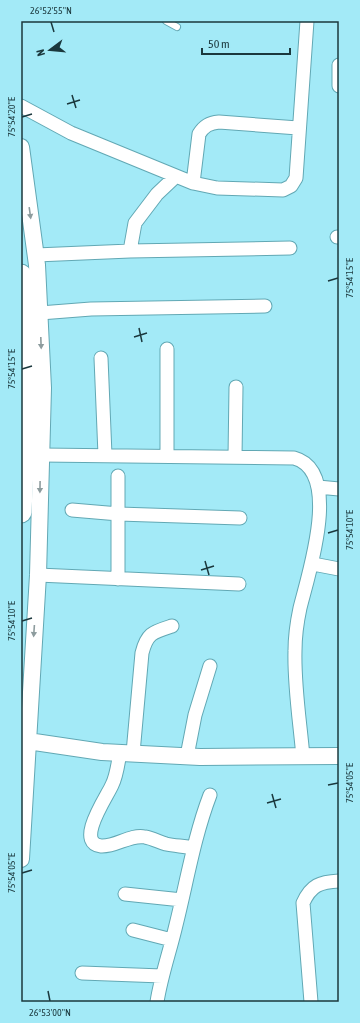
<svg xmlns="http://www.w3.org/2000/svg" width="360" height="1023" font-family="'Asap Condensed',sans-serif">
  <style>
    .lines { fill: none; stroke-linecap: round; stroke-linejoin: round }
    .service-casing { stroke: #62a8b4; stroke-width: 8 }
    .minor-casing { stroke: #62a8b4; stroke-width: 15 }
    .tertiary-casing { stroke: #62a8b4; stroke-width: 18 }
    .trunk-casing { stroke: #62a8b4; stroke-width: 23 }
    .service { stroke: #fff; stroke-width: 6 }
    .minor { stroke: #fff; stroke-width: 13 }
    .tertiary { stroke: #fff; stroke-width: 16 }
    .trunk { stroke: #fff; stroke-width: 21 }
    .oneway { fill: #8d9c9e }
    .ticks { fill: none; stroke: #1b383d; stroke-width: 1.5 }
    .neatline { fill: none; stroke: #1b383d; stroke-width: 1.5 }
    .ticks-label { font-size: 10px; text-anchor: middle; fill: #1b383d }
  </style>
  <rect width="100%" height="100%" fill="#a3eaf7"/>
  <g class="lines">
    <defs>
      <path id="service" d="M166 21 177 27"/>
      <path id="minor" d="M339 65V86
        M21 106 71 133 193 183 217 188 283 190 291 186 296 178 307 21
        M193 183 199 134C204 126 209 123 219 122L298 128
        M337 237H339
        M130 251 135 223 157 194 175 177
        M36 255 130 251 290 248
        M40 313 91 309 265 306
        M167 349V456
        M101 358 105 455
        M41 455 294 458C343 471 308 575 300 608 297 622 295 637 295 651 294 686 300 722 303 757
        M235 457 236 387
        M318 487 339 489
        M72 510 119 514 240 518
        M313 564 339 569
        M38 575 239 584
        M118 579V476
        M120 752C118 763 117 775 112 785 108 795 74 843 101 846 116 847 130 834 145 837 152 838 159 842 166 844 175 846 184 846 193 848
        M133 753 142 653C147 633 153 632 172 626
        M187 756 195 715 210 666
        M125 894 182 900
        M133 930 172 940
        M82 973 162 976
        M157 1002C161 976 170 951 176 925 187 881 194 837 210 795
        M311 1002 303 903C311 885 320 882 339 881"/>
      <path id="tertiary" d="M21 147 37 265 43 388 38 575 21 859
        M21 740 102 752 200 757 339 756"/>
      <path id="trunk" d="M21 275 27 383 21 512"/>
    </defs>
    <use href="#service" class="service-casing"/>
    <use href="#minor" class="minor-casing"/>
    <use href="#tertiary" class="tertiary-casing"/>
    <use href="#trunk" class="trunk-casing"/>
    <use href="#service" class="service"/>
    <use href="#minor" class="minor"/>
    <use href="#tertiary" class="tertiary"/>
    <use href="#trunk" class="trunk"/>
  </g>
  <defs><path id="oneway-solid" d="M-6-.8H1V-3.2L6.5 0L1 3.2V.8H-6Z"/></defs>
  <g class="oneway">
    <use href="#oneway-solid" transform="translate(30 213) rotate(82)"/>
    <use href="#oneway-solid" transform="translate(41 343) rotate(88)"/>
    <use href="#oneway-solid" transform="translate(40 487) rotate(91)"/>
    <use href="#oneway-solid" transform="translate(34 631) rotate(94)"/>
  </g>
  <path class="ticks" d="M51 22 54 32M72 95 76 108M67 104 80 100M22 117 32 114M328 281 338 278M139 328 142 342M134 337 147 333M22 369 32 366M328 533 338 530M205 561 209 575M201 570 214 566M22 621 32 618M328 785 338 783M272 794 276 808M267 803 281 799M22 873 32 870M48 991 50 1001"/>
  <rect width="360" height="1023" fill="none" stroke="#a3eaf7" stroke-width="44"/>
  <g transform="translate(50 50) rotate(254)" stroke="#a3eaf7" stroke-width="3" paint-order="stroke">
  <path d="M0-3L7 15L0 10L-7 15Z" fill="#1b383d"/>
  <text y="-6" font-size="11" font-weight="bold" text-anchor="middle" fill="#1b383d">N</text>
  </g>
  <path d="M202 48v6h88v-6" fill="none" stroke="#1b383d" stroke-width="2"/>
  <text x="208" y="48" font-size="12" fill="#1b383d" stroke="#a3eaf7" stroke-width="3" paint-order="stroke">50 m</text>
  <rect x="22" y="22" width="316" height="979" class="neatline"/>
  <g class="ticks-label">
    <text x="51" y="14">26°52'55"N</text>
    <text transform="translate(11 117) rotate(-90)" y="4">75°54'20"E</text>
    <text transform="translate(349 278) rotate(-90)" y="4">75°54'15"E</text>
    <text transform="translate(11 369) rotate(-90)" y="4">75°54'15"E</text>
    <text transform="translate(349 530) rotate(-90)" y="4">75°54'10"E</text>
    <text transform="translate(11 621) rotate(-90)" y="4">75°54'10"E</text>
    <text transform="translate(349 783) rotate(-90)" y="4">75°54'05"E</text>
    <text transform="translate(11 873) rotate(-90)" y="4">75°54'05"E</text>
    <text x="50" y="1016">26°53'00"N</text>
  </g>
</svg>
